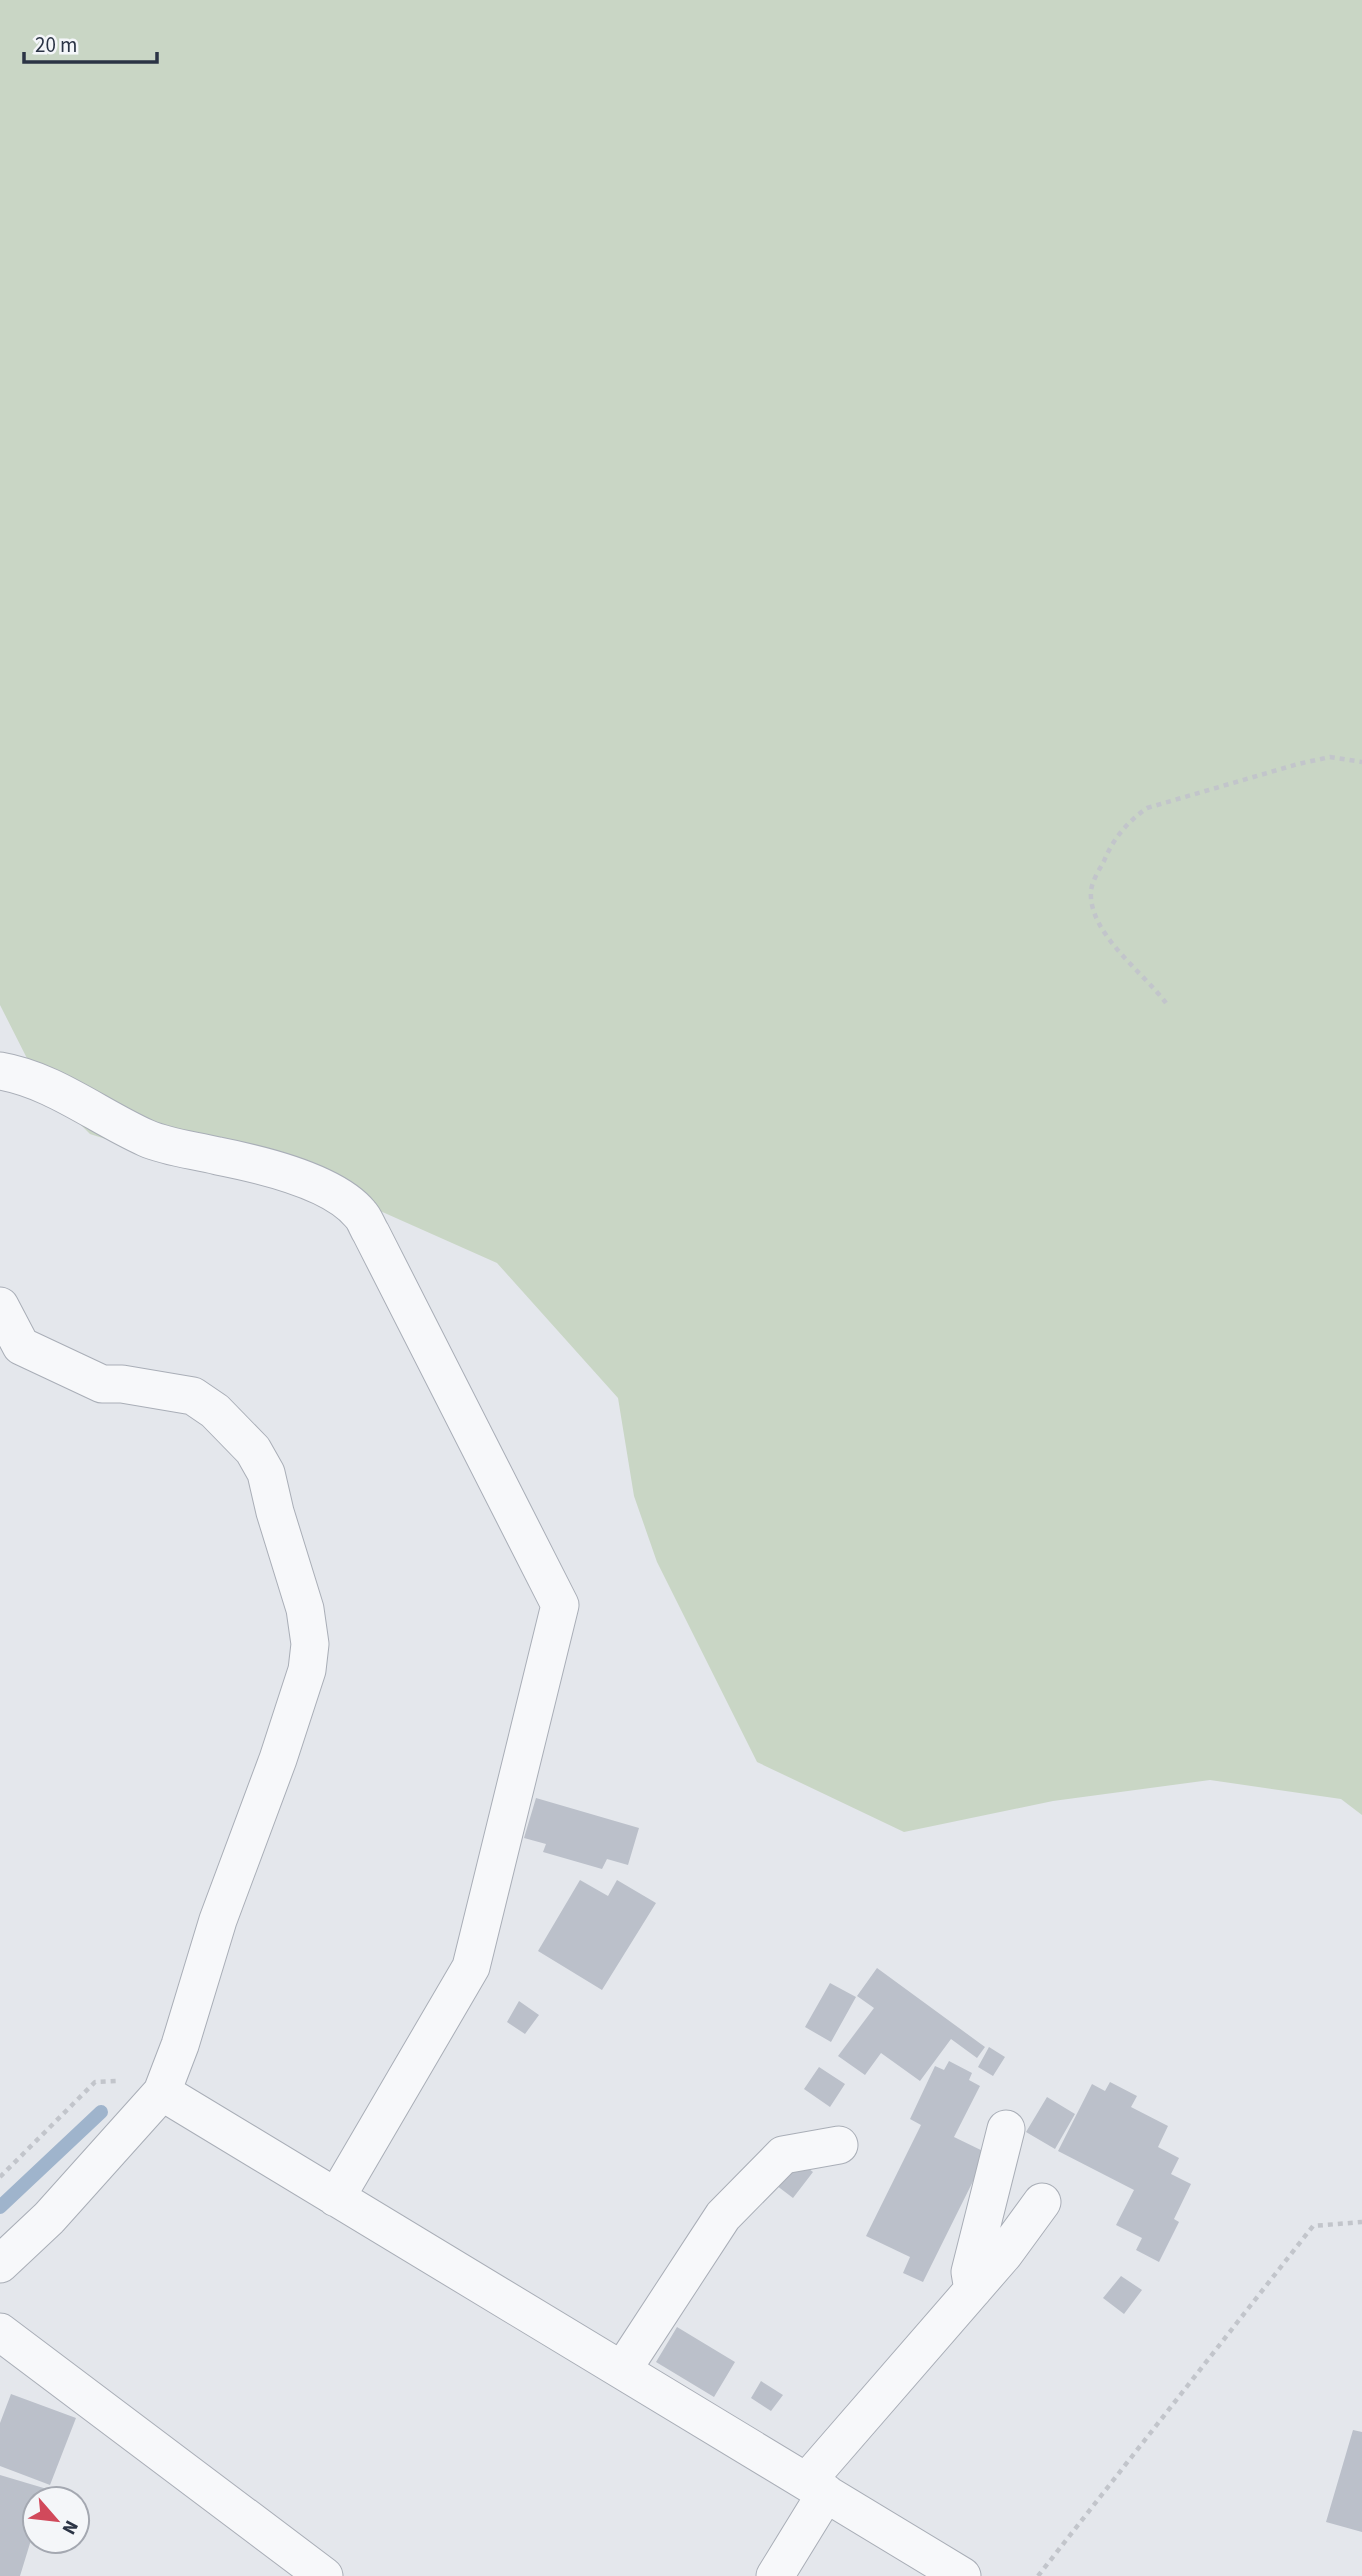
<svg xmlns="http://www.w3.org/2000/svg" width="1362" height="2576" font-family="'Source Sans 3',sans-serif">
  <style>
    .green { fill: #c9d6c5 }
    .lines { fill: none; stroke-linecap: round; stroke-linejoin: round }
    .stream { stroke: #9fb4cc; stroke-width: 14 }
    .building { fill: #bbc0ca }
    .minor-casing { stroke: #a9aeb7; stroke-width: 39 }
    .path { stroke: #c2c5cb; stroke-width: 4.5; stroke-dasharray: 5 5; stroke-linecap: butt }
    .minor { stroke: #f7f8fa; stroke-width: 37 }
  </style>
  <rect width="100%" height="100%" fill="#e4e7ec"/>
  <path class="green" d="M0 0H1362V1815L1341 1799 1210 1780 1053 1801 904 1832 757 1762 657 1562 634 1496 618 1398 497 1263 333 1190 222 1176 90 1134 40 1084 0 1005Z"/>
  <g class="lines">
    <path class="stream" d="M0 2207 101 2112"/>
  </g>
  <path class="building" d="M536 1798 639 1828 628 1865 607 1859 602 1869 543 1852 546 1844 524 1838Z
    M580 1880 608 1896 617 1880 656 1903 602 1990 538 1951Z
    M877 1968 985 2047 977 2058 951 2039 920 2081 881 2053 865 2075 838 2056 874 2008 857 1996Z
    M830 1983 856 1997 831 2042 805 2027Z
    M519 2001 539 2015 525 2034 507 2022Z
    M989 2047 1005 2057 993 2076 978 2067Z
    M949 2061 972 2073 969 2080 980 2086 954 2137 987 2153 923 2282 903 2273 910 2257 866 2236 921 2125 910 2119 935 2066 944 2070Z
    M819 2067 845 2084 830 2107 804 2089Z
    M1110 2082 1137 2096 1131 2107 1168 2126 1158 2147 1179 2158 1171 2174 1191 2184 1174 2219 1179 2222 1159 2262 1136 2250 1142 2238 1116 2225 1134 2190 1058 2151 1092 2084 1105 2091Z
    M1047 2097 1075 2114 1055 2149 1026 2132Z
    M788 2153 813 2172 793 2198 768 2179Z
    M1121 2276 1142 2290 1124 2314 1103 2298Z
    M677 2327 735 2362 714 2397 656 2362Z
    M761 2381 783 2395 771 2411 751 2398Z
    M11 2394 76 2418 50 2485 0 2466V2423Z
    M1353 2430 1362 2432V2532L1326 2522Z
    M0 2475 47 2489 44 2499H35V2527L20 2576H0Z"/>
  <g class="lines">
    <defs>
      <path id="minor" d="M0 1071C53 1080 97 1116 146 1138 169 1148 194 1150 218 1156 259 1164 333 1181 360 1214 365 1219 367 1227 371 1233L560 1605 471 1967 336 2198
        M0 1306 21 1346 102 1384H122L193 1396 215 1411 253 1450 266 1473 275 1512 305 1609 310 1644 307 1670 278 1759 218 1920 180 2045 162 2092
        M0 2264 49 2218 162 2092 962 2576
        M973 2290 970 2272 1006 2129
        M0 2332 324 2576
        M623 2369 723 2216 783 2155 839 2145
        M807 2481 1004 2254 1042 2202
        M775 2576 826 2493"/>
    </defs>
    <use href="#minor" class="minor-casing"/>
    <path class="path" d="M1166 1003C1142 971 1088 933 1091 891 1092 881 1099 870 1104 861 1113 839 1127 822 1147 808L1298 764 1330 757 1362 762
      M0 2177 95 2082 117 2081
      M1038 2576 1313 2226 1362 2222"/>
    <use href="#minor" class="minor"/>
  </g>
  <g transform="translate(56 2520) rotate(118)"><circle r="33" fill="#f4f6f9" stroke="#a4a8b1" stroke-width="2"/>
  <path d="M0-5L12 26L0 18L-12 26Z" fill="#d1495b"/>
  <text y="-10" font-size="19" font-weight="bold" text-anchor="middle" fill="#2b3445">N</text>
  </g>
  <path d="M24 52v10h133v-10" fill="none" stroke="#2b3445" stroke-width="3.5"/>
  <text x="35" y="52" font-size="21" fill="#2b3445" stroke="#f4f6f9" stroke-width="5" paint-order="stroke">20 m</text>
</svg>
